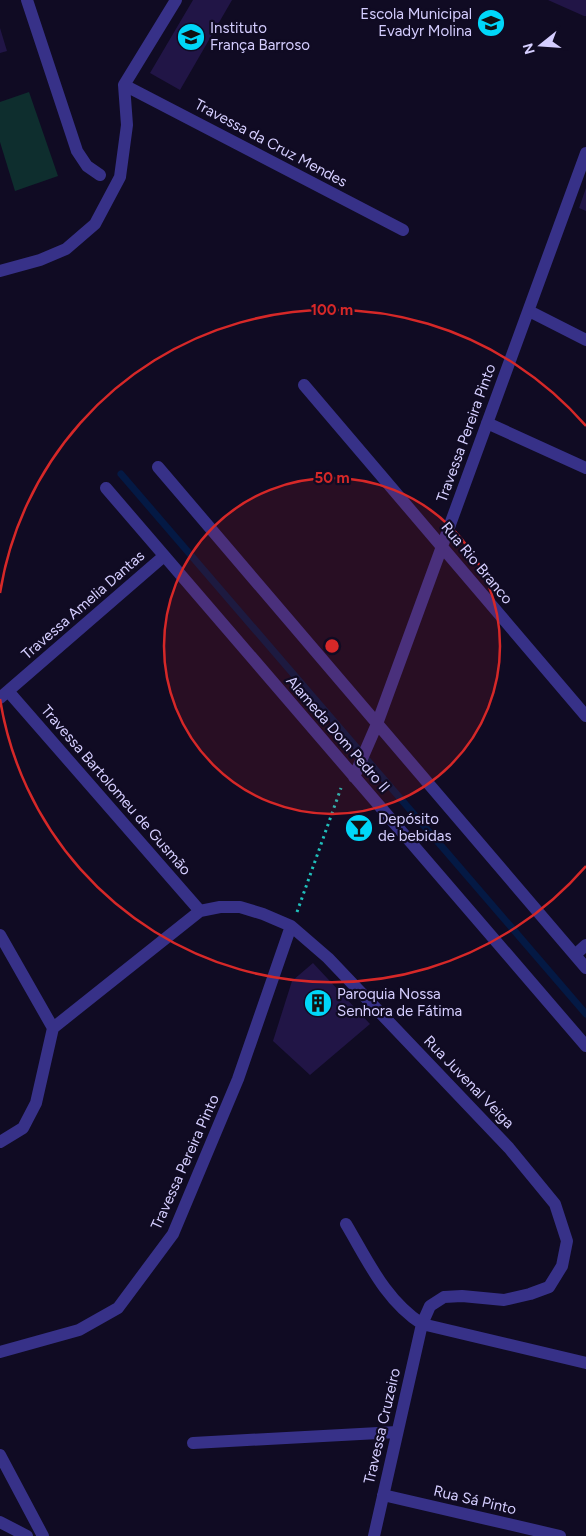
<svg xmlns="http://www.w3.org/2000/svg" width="586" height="1536" font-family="Figtree,sans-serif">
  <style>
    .green { fill: #0e2e2e }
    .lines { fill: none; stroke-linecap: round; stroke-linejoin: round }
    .stream { stroke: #041944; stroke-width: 7 }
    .building { fill: #211546 }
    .path { stroke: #20c0bc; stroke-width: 3; stroke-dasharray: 2.5 4; stroke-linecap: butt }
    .minor { stroke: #373188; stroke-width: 12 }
    .ring { fill: none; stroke: #d62828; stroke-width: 2.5 }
    .labels { text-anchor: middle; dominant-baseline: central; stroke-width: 4.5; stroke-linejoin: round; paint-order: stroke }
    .poi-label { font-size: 15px; fill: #d5ceff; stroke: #100b23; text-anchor: start }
    .street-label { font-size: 15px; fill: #d5ceff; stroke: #100b23 }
    .centre { fill: #d62828; stroke: #100b23; stroke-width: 2.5 }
    .ring-label { font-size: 15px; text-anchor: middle; font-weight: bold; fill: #d62828; stroke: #100b23; stroke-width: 4.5; stroke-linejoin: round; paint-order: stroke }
  </style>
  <rect width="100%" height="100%" fill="#100b23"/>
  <path class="green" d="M29 92 58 176 15 191 0 142V102Z"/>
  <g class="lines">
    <path class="stream" d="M121 474 586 1014"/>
  </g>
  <path class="building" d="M193 0H232L180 90 150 73Z
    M548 0H586V16H584Z
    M0 28 7 51 0 53Z
    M586 188V211L579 208Z
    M313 963 370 1024 310 1075 273 1041 292 981Z"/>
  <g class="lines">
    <path class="path" d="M297 912 341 788"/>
    <path class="minor" d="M27 0 77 151 87 166 100 175
      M124 85 403 230
      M0 271 40 260 66 249 95 224 120 177 127 125 124 85 176 0
      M529 311 586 340
      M304 385 586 716
      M487 423 586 468
      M158 467 586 968
      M106 488 586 1046
      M8 691 200 911
      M0 698 164 556
      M354 777 377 724 586 153
      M0 935 53 1028
      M575 955 586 945
      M0 1142 23 1128 36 1103 53 1028 200 911 220 907H240L263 914 291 926 328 958 509 1148 555 1204 567 1241 562 1266 549 1287 530 1294 504 1300 462 1296 444 1297 430 1306 422 1324 374 1536
      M346 1224C368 1261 385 1300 422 1324L586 1363
      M0 1352 79 1330 118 1308 173 1234 238 1079 291 926
      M193 1443 397 1432
      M0 1455 43 1536
      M383 1495 560 1536
      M0 1522 27 1536"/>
  </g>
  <circle cx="332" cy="646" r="168" fill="#d62828" fill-opacity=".12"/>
  <g class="ring">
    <circle cx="332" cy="646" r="168"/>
    <path d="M586 866A336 336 0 0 1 0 699M0 593A336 336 0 0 1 586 426"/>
  </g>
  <defs>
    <symbol id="school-disc" viewBox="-11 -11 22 22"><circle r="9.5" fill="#00d7f9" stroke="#100b23"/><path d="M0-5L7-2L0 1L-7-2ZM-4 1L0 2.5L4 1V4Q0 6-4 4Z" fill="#111"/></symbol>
    <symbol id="bar-disc" viewBox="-11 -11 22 22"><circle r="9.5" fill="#00d7f9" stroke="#100b23"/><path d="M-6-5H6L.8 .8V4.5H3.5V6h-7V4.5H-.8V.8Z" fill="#111"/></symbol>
    <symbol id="building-disc" viewBox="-11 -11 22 22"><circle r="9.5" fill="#00d7f9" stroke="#100b23"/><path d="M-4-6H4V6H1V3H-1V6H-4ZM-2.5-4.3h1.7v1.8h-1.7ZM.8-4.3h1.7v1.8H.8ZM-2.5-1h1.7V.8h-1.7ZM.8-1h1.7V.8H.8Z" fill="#111"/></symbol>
  </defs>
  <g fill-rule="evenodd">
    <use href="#school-disc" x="475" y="7" width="32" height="32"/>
    <use href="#school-disc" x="175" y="21" width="32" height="32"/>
    <use href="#bar-disc" x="343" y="812" width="32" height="32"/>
    <use href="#building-disc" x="302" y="987" width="32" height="32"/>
  </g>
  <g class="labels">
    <g class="poi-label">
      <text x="472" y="14" text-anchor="end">Escola Municipal<tspan x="472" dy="17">Evadyr Molina</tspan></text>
      <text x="210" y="28">Instituto<tspan x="210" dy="17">França Barroso</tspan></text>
      <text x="378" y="819">Depósito<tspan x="378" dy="17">de bebidas</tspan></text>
      <text x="337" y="994">Paroquia Nossa<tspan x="337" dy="17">Senhora de Fátima</tspan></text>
    </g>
    <g class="street-label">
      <text transform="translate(271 143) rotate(28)">Travessa da Cruz Mendes</text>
      <text transform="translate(466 433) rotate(-70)">Travessa Pereira Pinto</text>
      <text transform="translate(477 563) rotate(50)">Rua Rio Branco</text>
      <text transform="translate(83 605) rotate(-41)">Travessa Amelia Dantas</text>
      <text transform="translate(338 734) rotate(49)">Alameda Dom Pedro II</text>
      <text transform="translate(116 790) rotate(49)">Travessa Bartolomeu de Gusmão</text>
      <text transform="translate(469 1082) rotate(46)">Rua Juvenal Veiga</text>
      <text transform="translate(185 1162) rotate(-66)">Travessa Pereira Pinto</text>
      <text transform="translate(382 1426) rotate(-77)">Travessa Cruzeiro</text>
      <text transform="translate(475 1500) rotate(13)">Rua Sá Pinto</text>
    </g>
  </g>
  <circle cx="332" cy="646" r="8" class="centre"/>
  <g class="ring-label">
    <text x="332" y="315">100 m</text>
    <text x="332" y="483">50 m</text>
  </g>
  <g transform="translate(541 45) rotate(253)" stroke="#100b23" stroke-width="4" paint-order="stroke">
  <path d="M0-4L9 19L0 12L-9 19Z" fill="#d5ceff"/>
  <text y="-8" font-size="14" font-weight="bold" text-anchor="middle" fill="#d5ceff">N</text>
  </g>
</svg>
